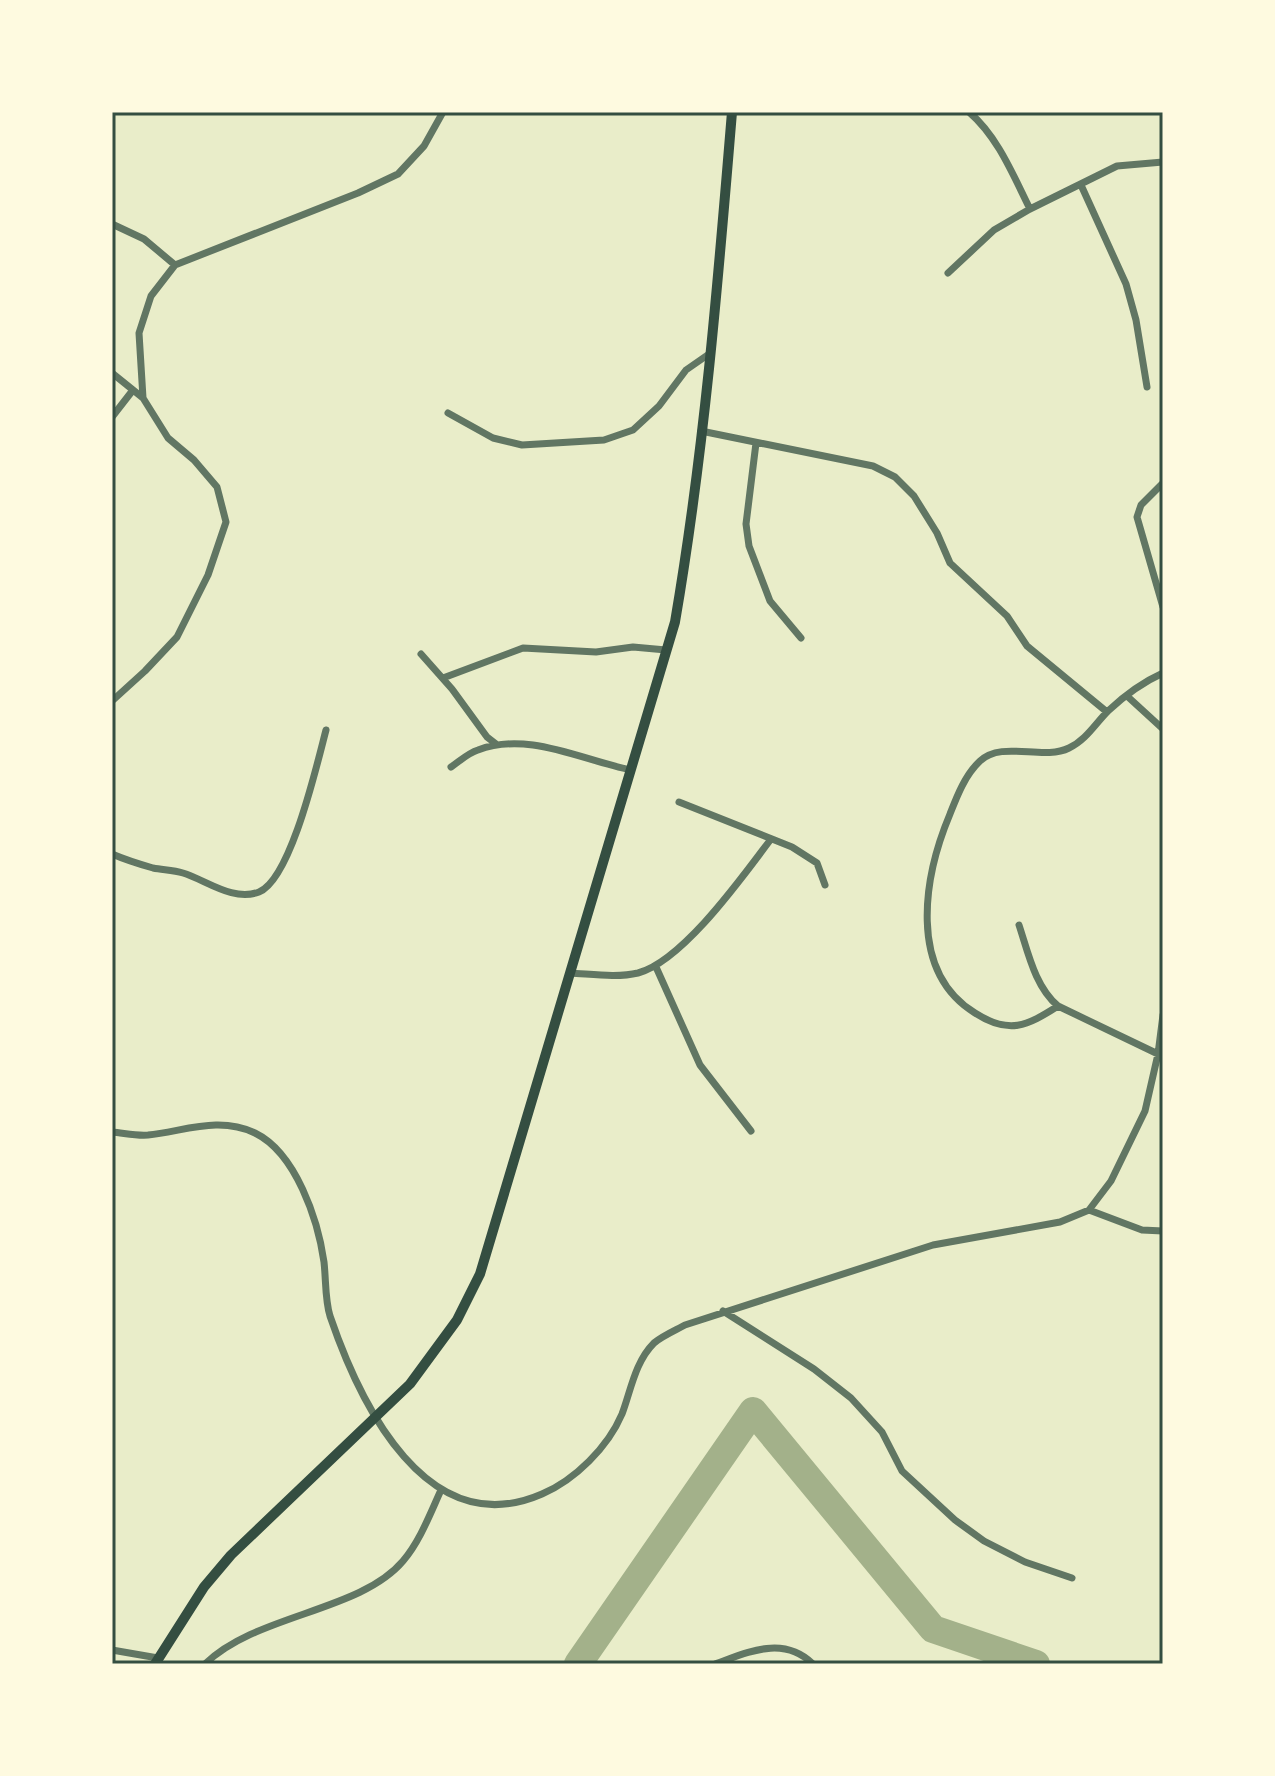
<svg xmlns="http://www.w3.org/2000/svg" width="1275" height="1776" font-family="Arial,sans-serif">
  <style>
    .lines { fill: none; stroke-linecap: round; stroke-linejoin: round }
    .river { stroke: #a3b18a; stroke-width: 28 }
    .minor { stroke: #617663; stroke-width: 7 }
    .secondary { stroke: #344e41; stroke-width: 10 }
    .neatline { fill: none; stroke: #344e41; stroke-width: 3 }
  </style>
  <rect width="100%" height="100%" fill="#e9edc9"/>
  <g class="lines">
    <path class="river" d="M578 1664 753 1411 933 1629 1036 1664"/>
    <path class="minor" d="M969 112C998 137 1013 175 1030 209
      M1081 185 1126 284 1136 320 1147 387
      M112 224 144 239 175 265
      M948 273 994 230 1030 209 1117 166 1163 162
      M112 373 143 398
      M448 413 493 438 522 445 604 440 633 430 659 406 686 370 709 354
      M112 417 133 390
      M701 431 873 466 895 477 914 496 937 533 950 563 1007 616 1027 646 1107 712
      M756 443 746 524 749 546 770 601 801 638
      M1163 483 1141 505 1137 517 1163 607
      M421 654 452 689 487 737 496 744
      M443 678 523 648 596 652 633 647 666 650
      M1127 696 1163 729
      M112 701 145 671 177 637 208 575 226 522 217 487 194 460 168 438 143 398 139 333 151 296 175 265 358 193 398 174 424 146 443 112
      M451 767C460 761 468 753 478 750 528 731 581 760 631 770
      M679 802 792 847 817 863 825 885
      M112 854C126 860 139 864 153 868 163 870 173 870 183 873 206 880 233 902 259 892 291 879 317 764 326 730
      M1019 925C1028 952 1035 987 1058 1006L1158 1054
      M656 967 700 1065 751 1131
      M570 973C591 974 617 978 638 973 683 961 743 876 771 839
      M1058 1006C1027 1026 1009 1035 975 1013 907 971 924 876 950 814 957 796 965 775 980 761 1002 740 1043 761 1069 748 1086 740 1095 724 1108 711 1124 696 1143 682 1163 673
      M112 1132C124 1133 136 1136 148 1135 185 1131 219 1116 255 1133 296 1153 318 1220 324 1262 326 1280 325 1300 330 1316 360 1404 427 1544 542 1494 575 1480 608 1447 622 1414 631 1390 635 1362 654 1343 662 1336 676 1330 685 1325L933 1245 1060 1222 1089 1210 1111 1181 1145 1111 1158 1054 1163 1015
      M1089 1210 1142 1230 1163 1231
      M723 1311 814 1369 851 1398 882 1432 902 1471 955 1520 984 1541 1025 1562 1072 1578
      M112 1650 158 1658
      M205 1664C256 1614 360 1612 403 1561 420 1541 430 1514 441 1490
      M715 1664C749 1652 783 1635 813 1664"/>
    <path class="secondary" d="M155 1664 204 1587 231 1555 410 1384 457 1320 480 1274 675 622C704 453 718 282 732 112"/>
  </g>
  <rect width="1275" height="1776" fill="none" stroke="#fefae0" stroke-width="228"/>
  <rect x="114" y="114" width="1047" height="1548" class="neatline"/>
</svg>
